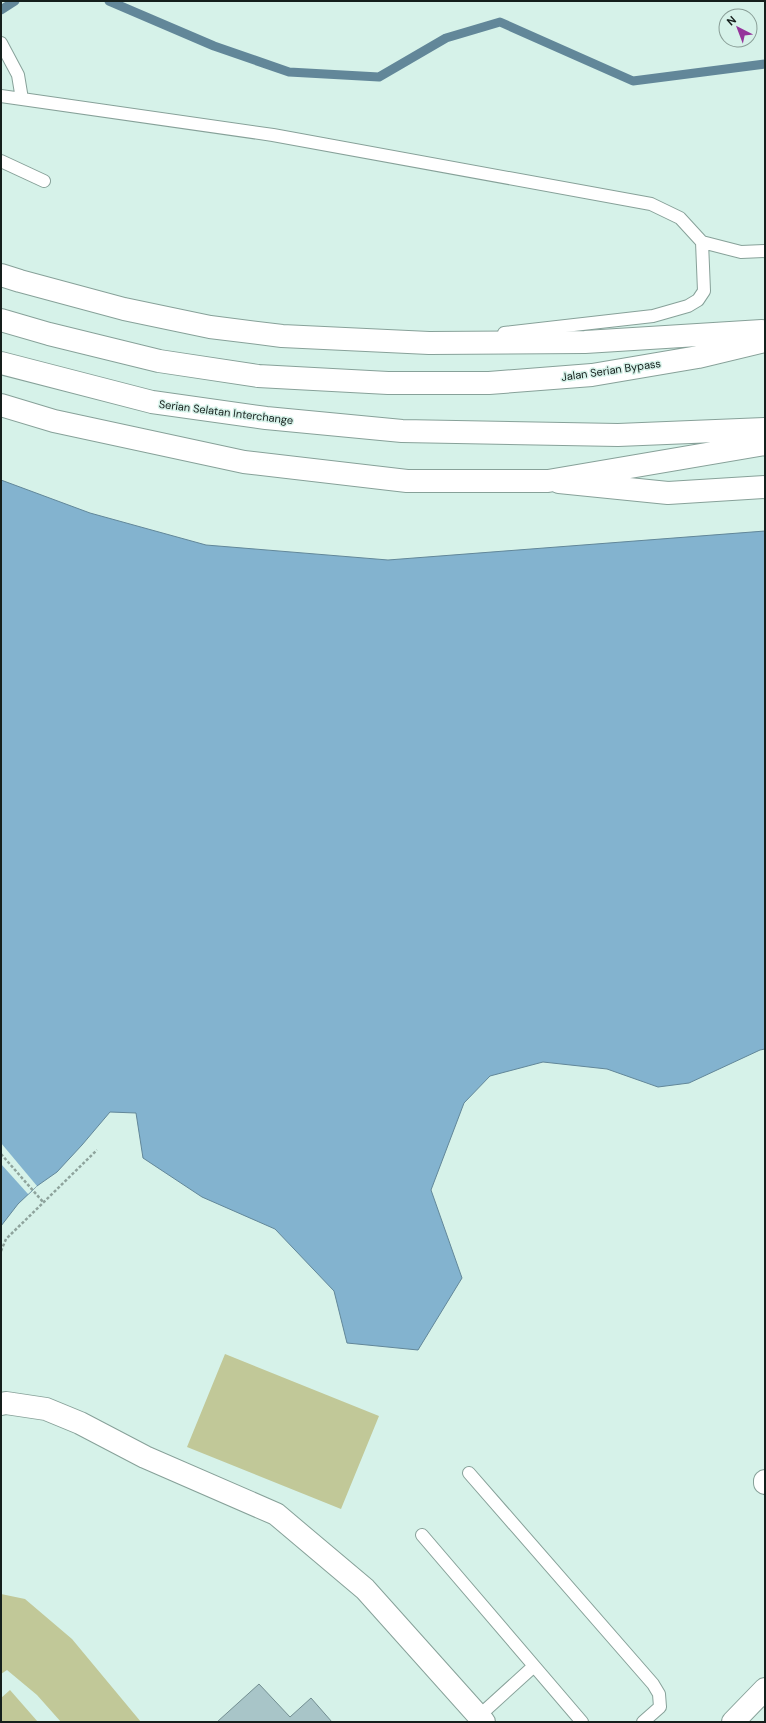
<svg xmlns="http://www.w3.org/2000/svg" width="766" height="1723" font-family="'DM Sans',sans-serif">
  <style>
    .green { fill: #c1c898 }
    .water { fill: #83b3cf; stroke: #628799 }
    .pier { fill: #d6f2e9 }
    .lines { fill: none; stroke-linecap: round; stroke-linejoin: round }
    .stream { stroke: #628799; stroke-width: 9 }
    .building { fill: #a8c5c8; stroke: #728e91 }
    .service-casing { stroke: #87a199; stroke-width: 14 }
    .minor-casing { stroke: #87a199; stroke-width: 24 }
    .trunk-casing { stroke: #87a199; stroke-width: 24 }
    .path { stroke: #8ea39c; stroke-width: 2.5; stroke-dasharray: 3 2; stroke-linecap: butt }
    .service { stroke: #fff; stroke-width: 12 }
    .minor { stroke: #fff; stroke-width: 22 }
    .trunk { stroke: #fff; stroke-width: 22 }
    .labels { text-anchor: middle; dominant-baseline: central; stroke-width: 3; stroke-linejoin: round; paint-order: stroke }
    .street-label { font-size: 11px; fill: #151f1c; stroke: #d6f2e9 }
  </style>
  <rect width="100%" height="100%" fill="#d6f2e9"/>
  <path class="green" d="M225 1354 379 1416 341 1509 187 1447Z
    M1 1594 25 1599 72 1639 141 1722H61L37 1695 7 1670 1 1674Z
    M10 1690 38 1722H1V1698Z"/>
  <path class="water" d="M1 480 90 513 206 545 388 560 765 531V1049L760 1050 689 1083 658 1087 607 1069 543 1062 490 1076 464 1103 431 1190 462 1278 418 1350 347 1343 334 1291 275 1229 202 1197 143 1158 136 1113 110 1112 82 1145 57 1172 37 1186 18 1204 1 1226Z"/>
  <path class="pier" d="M1 1143 37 1186 28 1194 1 1164Z"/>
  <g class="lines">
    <path class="stream" d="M109 1 214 46 289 72 379 77 446 38 500 22 633 81 765 64
      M1 10 15 1"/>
  </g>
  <path class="building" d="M259 1684 290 1717 311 1698 332 1722H217Z"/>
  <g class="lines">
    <defs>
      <path id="service" d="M1 43 18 75 22 99
        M1 96 273 135 651 204 680 218 702 242 741 252 765 251
        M1 161 44 181
        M504 333 653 316 688 306 698 300 704 291 702 242
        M469 1473 653 1684 659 1694 660 1707 643 1722
        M422 1535 582 1722
        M479 1716 534 1666"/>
      <path id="minor" d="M559 482 668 493 765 487
        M1 1404 6 1403 46 1409 80 1423 145 1457 276 1514 365 1589 484 1722
        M765 1481V1483
        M733 1722 765 1689"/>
      <path id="trunk" d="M1 275 20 281 124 309 210 327 282 336 429 343 585 342 762 331
        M1 320 49 334 159 361 258 376 388 383H489L592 375 698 357 765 341
        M1 363 152 402 266 418 402 431 618 435 765 429
        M1 405 54 421 244 462 407 481H548L765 444"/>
    </defs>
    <use href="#service" class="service-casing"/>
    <use href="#minor" class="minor-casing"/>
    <use href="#trunk" class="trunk-casing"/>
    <path class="path" d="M1 1154 44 1203
      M1 1251 6 1239 97 1150"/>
    <use href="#service" class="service"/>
    <use href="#minor" class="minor"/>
    <use href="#trunk" class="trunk"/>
  </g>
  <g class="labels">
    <g class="street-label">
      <text transform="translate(611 370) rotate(-8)">Jalan Serian Bypass</text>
      <text transform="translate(226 412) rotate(7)">Serian Selatan Interchange</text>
    </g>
  </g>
  <rect width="766" height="1723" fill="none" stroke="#151f1c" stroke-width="4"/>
  <g transform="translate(738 28) rotate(318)"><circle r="19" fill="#d6f2e9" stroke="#899e97"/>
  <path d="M0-3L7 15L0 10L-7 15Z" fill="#95349b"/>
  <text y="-6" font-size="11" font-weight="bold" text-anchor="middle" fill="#151f1c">N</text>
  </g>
</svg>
